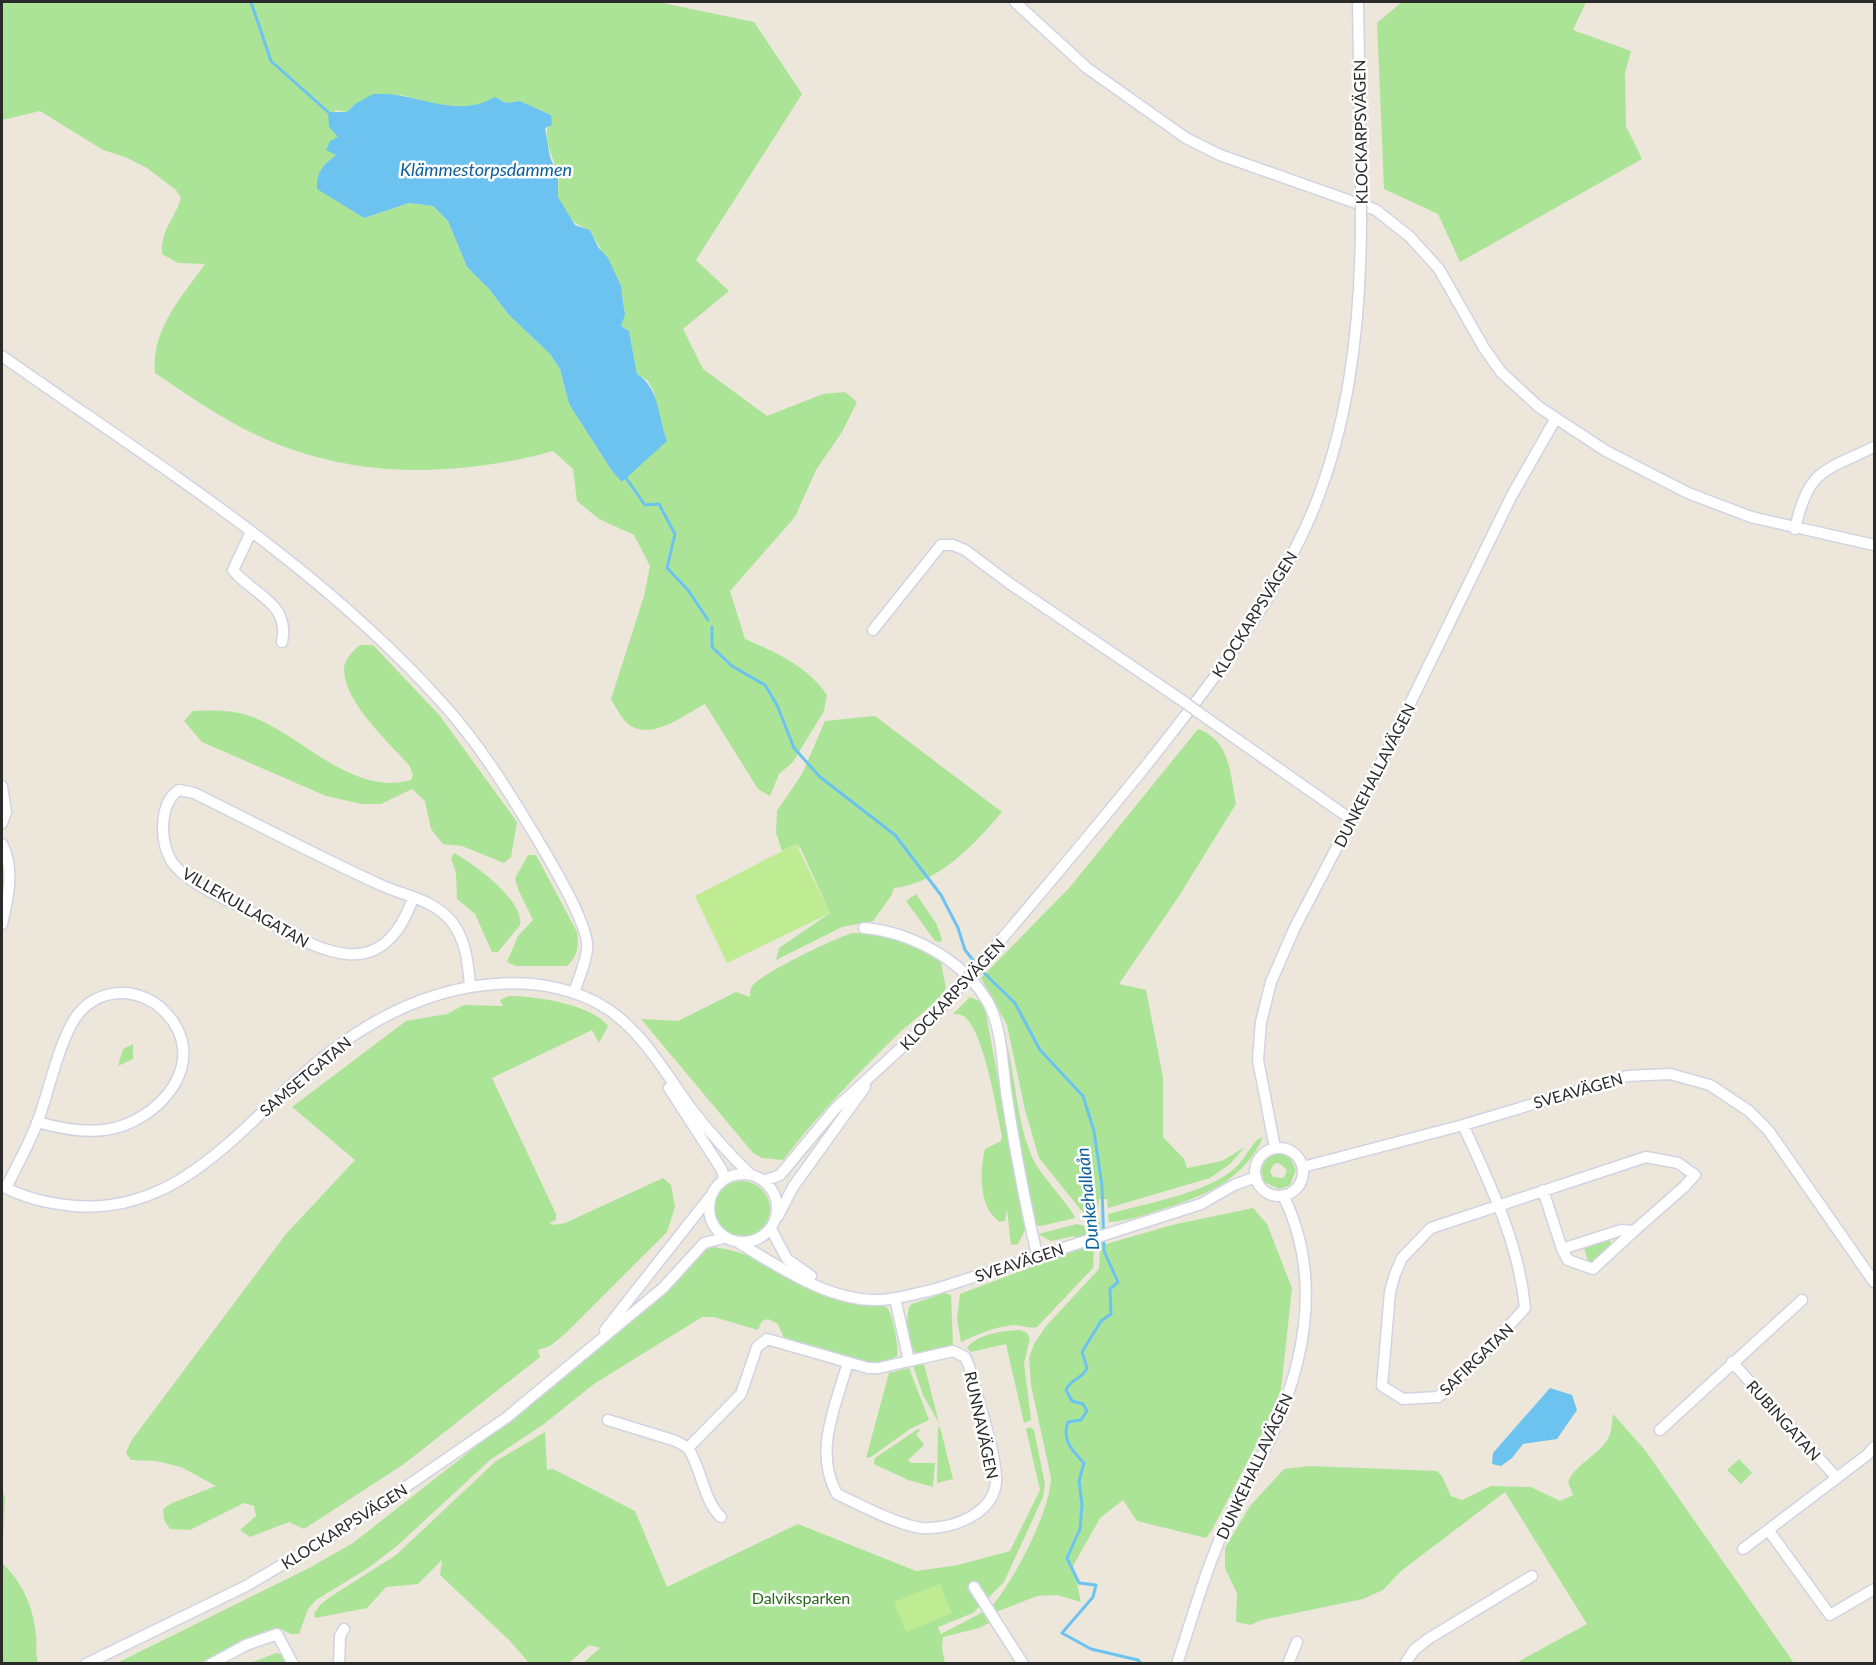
<svg xmlns="http://www.w3.org/2000/svg" width="1876" height="1665" font-family="Lato,sans-serif">
  <style>
    .green { fill: #ace497; fill-rule: evenodd }
    .pitch { fill: #bfeb93 }
    .water { fill: #6dc3f0 }
    .lines { fill: none; stroke-linecap: round; stroke-linejoin: round }
    .stream { stroke: #6dc3f0; stroke-width: 3 }
    .minor-casing { stroke: #d1d3e3; stroke-width: 13 }
    .minor { stroke: #fff; stroke-width: 10 }
    .minor-bridge-casing { stroke: #d1d3e3; stroke-width: 13; stroke-linecap: butt }
    .minor-bridge { stroke: #fff; stroke-width: 10 }
    .labels { text-anchor: middle; dominant-baseline: central; stroke-width: 5; stroke-linejoin: round; paint-order: stroke }
    .street-label { font-size: 16px; fill: #2a2a2a; stroke: #fff }
    .park-label { font-size: 16px; fill: #246819; stroke: #fff }
    .water-label { font-size: 18px; font-style: italic; fill: #0c609c; stroke: #fff }
  </style>
  <rect width="100%" height="100%" fill="#ece6db"/>
  <path class="green" d="M2 2H658L754 22 802 94 696 260 729 291 683 329 703 369 767 416 823 394 845 392 857 402 842 432 816 470 795 517 730 591 745 639C777 653 806 665 827 695L824 711 793 762 779 774 770 796 758 789 705 704C686 714 653 740 631 726 622 721 616 707 611 699L644 596 650 566 634 535 599 519 577 501 573 469 553 451C467 475 370 479 285 447 238 430 196 401 155 373 151 330 181 298 205 264L178 263 162 254C161 228 174 221 181 198L176 190 147 168 125 157 103 150 40 111 2 120ZM401 95C432 104 465 115 495 98L506 103 520 101 551 115C541 137 552 153 558 174 559 180 558 187 558 193 558 212 575 225 590 230 604 259 634 292 621 326L629 331 637 374 648 381 654 392 660 424 623 482 612 471 569 404 560 369 550 354 509 315 489 289 467 267 448 221 433 206 409 203 364 218 317 188 325 164 336 155 338 137 335 110 347 112 355 104Z
    M1402 2H1586L1573 30 1631 51 1625 73 1626 126 1642 159 1460 262 1438 214 1384 189 1377 23Z
    M360 645H373L440 716 517 822 511 857 504 863 462 846 443 844 431 829 425 801 412 789 381 804H362L326 796 202 742 184 721 193 711C213 710 234 710 253 717 301 735 353 797 411 780L413 775 409 765C388 742 343 701 344 668 345 658 353 651 360 645Z
    M875 716 1002 812C974 845 939 883 894 888L891 896 873 921 842 927 776 960 779 948 830 913 801 849 796 844 782 851 776 833 777 811 802 774 825 721Z
    M1198 729C1231 741 1230 774 1236 804L1179 896 1119 984 1146 990 1163 1077V1137L1184 1159 1187 1168 1222 1161 1245 1147 1230 1164 1210 1178 1108 1208 1107 1199H1099L1098 1210 1085 1215 1039 1158 1025 1110 1007 1025 981 978 1070 887Z
    M454 853C474 864 524 900 520 925L498 952H492L475 914 457 899 456 873 451 858Z
    M528 855H536L577 932C579 946 578 956 567 966H516L507 962 518 936 533 920 518 889 515 878Z
    M916 894 936 923 942 939 940 942 935 941 906 901Z
    M852 933C886 934 911 941 940 959L946 988C937 1004 910 1022 896 1036 856 1075 817 1116 783 1160L762 1158 753 1153 641 1019 678 1021 736 992 750 997C750 994 750 991 751 988 756 975 836 938 852 933Z
    M509 996C535 996 591 1004 608 1026L599 1043 592 1030 492 1078 556 1214V1220L549 1223 554 1225 565 1223 663 1178 671 1185 675 1207 667 1232 566 1333 550 1346 538 1350 540 1357 404 1464 304 1529 289 1522 250 1537 240 1530 256 1516 254 1506 244 1503 190 1530 170 1529 164 1520 163 1509 172 1503 216 1486 181 1467 156 1461 131 1460 126 1453 131 1441 286 1234 355 1160 292 1107 406 1021 447 1014 464 1005 503 1006 500 1000Z
    M970 997 982 1002 986 1014 1026 1228 1018 1244 1011 1245 1007 1209 1005 1221 1000 1222C979 1209 979 1171 985 1149L1001 1141 1002 1136C996 1108 985 1037 966 1018 962 1014 958 1014 953 1014Z
    M997 1015C1018 1061 1012 1118 1035 1163 1041 1175 1075 1212 1075 1218L1041 1226 1034 1225Z
    M133 1044V1059L118 1066 123 1049Z
    M1263 1137C1244 1181 1202 1197 1159 1210 1142 1216 1126 1221 1109 1222L1108 1214C1146 1203 1206 1194 1235 1168 1244 1160 1249 1148 1258 1139Z
    M1277 1153 1289 1156 1296 1170 1290 1185 1279 1189 1264 1182 1261 1170 1266 1159ZM1279 1163 1287 1170 1284 1178 1273 1177 1270 1171 1274 1164Z
    M714 1209a28 28 0 1 1 56 0a28 28 0 1 1-56 0Z
    M1253 1208 1267 1224 1292 1288 1281 1390 1264 1430 1212 1530 1206 1538 1137 1521 1123 1500 1100 1518 1073 1566 1081 1602 1057 1595 1037 1596 996 1612 992 1606C1014 1580 1050 1512 1051 1478L1031 1385 1029 1358 1034 1344 1046 1326 1099 1269 1100 1249 1088 1221 1099 1217 1103 1245 1172 1225Z
    M1077 1224 1084 1226 1094 1249 1093 1268 1037 1327C1030 1329 1022 1325 1013 1325 993 1327 979 1334 961 1342L957 1319 960 1294 1079 1249 1074 1236 1051 1241 1038 1234Z
    M1610 1239 1612 1248 1596 1263 1588 1261 1584 1248Z
    M714 1247C758 1253 807 1282 847 1300 856 1304 882 1302 887 1308 893 1314 899 1348 897 1356L885 1363 870 1364 784 1338 778 1324 768 1319 762 1321 758 1330 714 1317H702L594 1384 544 1424 490 1460 397 1546 368 1568 316 1600 308 1609 299 1634H291L280 1629 267 1630 200 1663 115 1664 311 1567 353 1543 567 1375 643 1312 705 1249Z
    M944 1293 951 1295 953 1345 916 1353C905 1344 906 1320 909 1307L912 1304Z
    M1020 1330 1027 1333 1030 1339 1024 1363 1031 1420 1024 1423 1006 1344 971 1352 967 1348C978 1334 1002 1331 1020 1330Z
    M924 1364 939 1423 923 1395 913 1366Z
    M909 1368 929 1420 910 1429 871 1457 866 1458 889 1373Z
    M1613 1414 1645 1450 1794 1663H1516L1587 1624 1505 1492 1401 1571 1383 1590 1363 1599 1262 1620 1250 1625 1236 1622 1237 1593 1225 1568V1548L1250 1506 1284 1469 1310 1466 1437 1471 1442 1476 1451 1496 1462 1500 1491 1486 1531 1487 1560 1501 1573 1495 1568 1482C1576 1462 1603 1454 1610 1434 1612 1428 1612 1420 1613 1414Z
    M940 1427 953 1479 937 1483 938 1428Z
    M1030 1427 1034 1430 1045 1484 1043 1497 1004 1582 973 1613 938 1627 941 1634 985 1611 993 1621 979 1628 943 1637 942 1648 945 1663H583L600 1648 589 1645 569 1663H529L510 1641 440 1575 442 1560 418 1584 386 1587 367 1608 315 1618 314 1614 320 1605 330 1597 396 1555 496 1461 545 1432 547 1470 553 1469 635 1511 667 1587 798 1524 916 1571 958 1565 1010 1551 1040 1490 1026 1429Z
    M918 1429 920 1431 916 1434 924 1445 908 1460 911 1463H935L933 1487 908 1480 874 1464 875 1458Z
    M1739 1459 1752 1473 1741 1484 1727 1470Z
    M2 1488 5 1498 2 1563C23 1583 33 1606 36 1635 37 1645 35 1653 38 1663H2Z
    M276 1653 283 1655 289 1664H248Z"/>
  <path class="pitch" d="M796 844 830 913 727 963 695 896Z
    M940 1584 952 1613 906 1632 894 1602Z"/>
  <path class="water" d="M373 94C383 94 393 94 402 96 434 102 464 115 495 97L506 103 520 101 551 115 552 125 545 128 550 157 558 176V197L575 225 590 230 598 247 608 258 621 286 625 315 621 326 629 331 637 374C660 388 658 418 667 441L622 482 612 471 569 404 560 369 550 354 509 315 489 289 467 267 448 221 433 206 409 203 364 218 317 189C316 172 323 165 336 155L326 150 330 141 338 137 329 127 328 112H347L355 104Z
    M1550 1388 1572 1395 1577 1410 1557 1439 1523 1444 1512 1458 1501 1466 1492 1464 1493 1453Z"/>
  <g class="lines">
    <path class="stream" d="M251 2 271 61 328 112
      M626 478 645 505 659 504 675 534 667 568 688 590 708 620
      M712 627V647L732 666 765 685 777 705 794 748 820 777 895 835 941 895 958 928 965 950 976 964
      M980 969 1015 1003 1040 1050 1083 1096 1094 1131 1102 1186 1104 1251 1118 1282 1110 1289 1111 1314 1101 1321 1082 1352 1087 1368C1083 1379 1070 1379 1066 1390L1072 1401 1083 1404 1087 1411 1081 1420 1068 1422C1061 1440 1073 1451 1084 1463L1079 1481 1082 1505 1080 1529 1067 1558 1079 1583 1096 1585 1093 1597 1062 1633 1091 1649 1138 1660 1142 1664"/>
    <defs>
      <path id="minor" d="M1015 2 1087 68 1186 138 1220 155 1376 210 1410 237 1439 269 1484 348 1501 372 1539 407 1606 451 1688 493 1751 517 1874 545
        M1358 2 1361 189
        M2 356C155 464 319 564 445 706 479 744 507 789 533 832 546 854 591 926 587 950 585 965 578 980 574 993
        M1795 529C1808 469 1824 471 1874 447
        M251 532 233 570C254 596 290 602 282 642
        M873 630 941 545H953L965 550 1009 583 1180 699
        M1205 717 1352 820
        M2 786 6 812 2 823
        M2 844C15 868 8 899 2 924
        M413 898C379 995 310 944 249 911 224 898 189 885 172 862 160 843 158 804 179 790L194 793C257 824 319 857 383 886 406 896 434 900 451 921 466 939 468 963 470 985
        M864 928C910 932 961 959 986 999 1003 1026 1002 1068 1007 1098 1015 1150 1025 1203 1037 1255
        M988 955C1041 893 1093 831 1145 767 1203 694 1261 620 1302 535 1349 437 1361 325 1361 217
        M669 1088 722 1170 724 1179
        M1463 1125C1490 1184 1519 1243 1525 1308L1480 1358 1438 1397 1403 1399 1382 1386 1390 1292 1395 1274 1402 1258 1431 1228 1646 1157 1678 1163 1695 1175 1684 1187 1634 1231 1621 1230 1562 1249 1543 1190
        M1275 1148 1258 1060 1261 1022 1271 982 1295 927 1379 767 1511 497 1556 418
        M1255 1172a24 24 0 1 1 48 0a24 24 0 1 1-48 0Z
        M1303 1167 1463 1125 1627 1076 1670 1074 1710 1085 1749 1111 1768 1130 1874 1282
        M709 1208a34 34 0 1 1 68 0a34 34 0 1 1-68 0Z
        M764 1181 780 1175 835 1109 913 1037 962 984
        M2 1186C24 1198 50 1204 75 1206 190 1215 252 1109 334 1049 382 1013 436 988 496 984 534 981 577 988 609 1010 644 1034 666 1074 690 1107 709 1132 729 1154 751 1175
        M6 1188C17 1165 30 1143 39 1118 49 1090 61 1034 79 1013 91 998 109 992 127 993 141 995 154 1001 163 1010 214 1059 160 1123 104 1130 82 1133 59 1128 37 1122
        M778 1216 793 1187 865 1087
        M771 1229 787 1259 811 1276
        M739 1243C781 1268 830 1302 880 1300 899 1299 918 1293 936 1289L1201 1204 1234 1185 1256 1177
        M1562 1249 1568 1260 1593 1269 1634 1231
        M605 1330 709 1198
        M848 1362C836 1406 813 1451 837 1494 858 1504 900 1526 922 1528 952 1530 998 1513 996 1477 994 1444 977 1399 969 1366L965 1357 953 1351 909 1361
        M1732 1362 1836 1477
        M608 1420 676 1441 688 1448 741 1394 757 1347 767 1339 868 1368H879L909 1361 895 1298
        M1660 1430 1802 1300
        M688 1448C702 1469 703 1500 721 1517
        M1769 1531 1830 1615 1874 1589
        M1743 1549 1867 1455 1874 1447
        M974 1587 1023 1664
        M86 1664 246 1586 350 1525 506 1418 663 1288 704 1243 724 1238
        M211 1664 246 1645 277 1634 293 1664
        M339 1664 340 1636 344 1629
        M1177 1664C1194 1612 1209 1559 1233 1509 1244 1484 1260 1461 1271 1437 1306 1360 1322 1274 1283 1195
        M1288 1664 1297 1642
        M1405 1664 1414 1650 1428 1639 1532 1576"/>
    </defs>
    <use href="#minor" class="minor-casing"/>
    <use href="#minor" class="minor"/>
    <defs>
      <path id="minor-bridge" d="M1361 189V217
        M1180 699 1205 717
        M962 984 988 955"/>
    </defs>
    <use href="#minor-bridge" class="minor-bridge-casing"/>
    <use href="#minor-bridge" class="minor-bridge"/>
  </g>
  <g class="labels">
    <g class="street-label">
      <text transform="translate(1360 132) rotate(-91)">KLOCKARPSVÄGEN</text>
      <text transform="translate(1254 614) rotate(-58)">KLOCKARPSVÄGEN</text>
      <text transform="translate(1374 775) rotate(-63)">DUNKEHALLAVÄGEN</text>
      <text transform="translate(246 907) rotate(30)">VILLEKULLAGATAN</text>
      <text transform="translate(952 994) rotate(-47)">KLOCKARPSVÄGEN</text>
      <text transform="translate(305 1076) rotate(-40)">SAMSETGATAN</text>
      <text transform="translate(1578 1090) rotate(-16)">SVEAVÄGEN</text>
      <text transform="translate(1019 1262) rotate(-18)">SVEAVÄGEN</text>
      <text transform="translate(1476 1359) rotate(-44)">SAFIRGATAN</text>
      <text transform="translate(1784 1420) rotate(48)">RUBINGATAN</text>
      <text transform="translate(982 1425) rotate(78)">RUNNAVÄGEN</text>
      <text transform="translate(1254 1466) rotate(-65)">DUNKEHALLAVÄGEN</text>
      <text transform="translate(344 1526) rotate(-32)">KLOCKARPSVÄGEN</text>
    </g>
    <g class="park-label">
      <text x="801" y="1597">Dalviksparken</text>
    </g>
    <g class="water-label">
      <text x="486" y="169">Klämmestorpsdammen</text>
      <text transform="translate(1087 1199) rotate(-96)">Dunkehallaån</text>
    </g>
  </g>
  <rect width="1876" height="1665" fill="none" stroke="#2a2a2a" stroke-width="6"/>
</svg>
